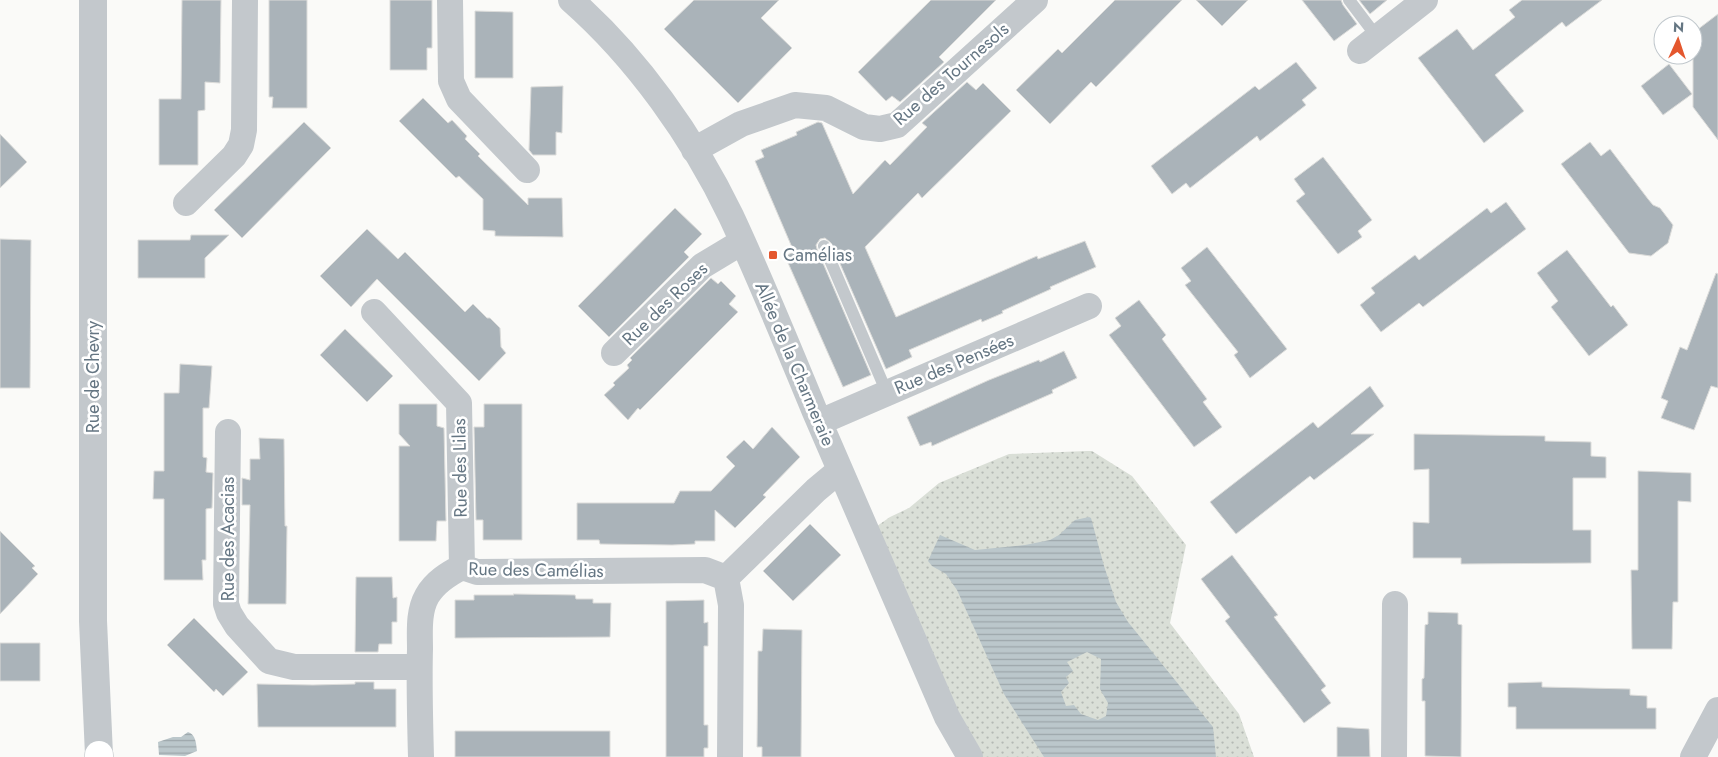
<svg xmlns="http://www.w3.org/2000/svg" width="1718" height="757" font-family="Jost,sans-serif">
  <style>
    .grass { fill: url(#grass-dots) }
    .water { fill: url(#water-rules); fill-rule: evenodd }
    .building { fill: #aab3b9; stroke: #dcdcda }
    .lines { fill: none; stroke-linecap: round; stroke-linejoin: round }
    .trunk-casing { stroke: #b4b9bd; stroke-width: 29 }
    .service { stroke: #c3c8cc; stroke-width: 12 }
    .minor { stroke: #c3c8cc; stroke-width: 26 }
    .tertiary { stroke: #c3c8cc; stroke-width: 28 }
    .trunk { stroke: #fff; stroke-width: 28 }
    .poi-dot { fill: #e4572e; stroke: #fff; stroke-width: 2 }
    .labels { text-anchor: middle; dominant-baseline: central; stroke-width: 5; stroke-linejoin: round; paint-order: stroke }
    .street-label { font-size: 18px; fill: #657683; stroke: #fff }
    .poi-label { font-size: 18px; fill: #657683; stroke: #fff; text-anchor: start }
  </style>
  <defs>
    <pattern id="grass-dots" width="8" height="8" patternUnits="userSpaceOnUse" patternTransform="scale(1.25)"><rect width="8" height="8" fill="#dadfd7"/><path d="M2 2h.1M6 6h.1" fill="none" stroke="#b4b9b4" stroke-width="1.8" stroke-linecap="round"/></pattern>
    <pattern id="water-rules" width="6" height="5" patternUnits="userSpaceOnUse" patternTransform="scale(1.25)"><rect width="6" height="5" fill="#bbc7cb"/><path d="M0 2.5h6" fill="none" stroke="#9ca6aa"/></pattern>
  </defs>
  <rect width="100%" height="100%" fill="#fafaf8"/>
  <path class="grass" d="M1087 451H1092L1132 476 1186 545 1170 623 1239 714 1254 757H970L867 533 890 517 909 508 939 483 1009 454Z"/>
  <path class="water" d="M1089 517 1091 518 1104 566 1116 602 1128 622 1213 727 1216 757H1044L1004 694 957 590 946 574 932 566 928 561 940 535 975 550 1025 545 1050 540 1059 535 1075 520ZM1087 652 1101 659 1100 689 1108 703 1106 716 1098 720 1081 714 1074 705 1066 706 1061 692 1069 683 1066 677 1073 671 1067 662Z
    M188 732C196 735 196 743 197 751L185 756 159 755 158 742 173 737H181Z"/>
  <path class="building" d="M182 0H221L220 83 205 82V110L198 111V165H159V99H181Z
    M269 0H307V108H272L273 97H269Z
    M390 0H432V48H427V70H390Z
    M694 0H779L761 18 792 48 738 103 664 29Z
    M931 0H996L939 57 944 62 900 102 892 96 886 101 858 72Z
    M1115 0H1182L1096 87 1091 82 1050 124 1016 90 1058 49 1062 53Z
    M1196 0H1248L1222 26Z
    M1302 0H1341L1343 5 1357 24 1334 41Z
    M1359 0H1387L1370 14Z
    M1522 0H1602L1566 27 1562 22 1495 75 1524 111 1484 143 1418 58 1457 29 1473 50 1515 17 1509 10Z
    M475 11 513 12V78H475Z
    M1718 14V140L1693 107V33Z
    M1296 62 1317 88 1302 100 1306 105 1260 141 1257 136 1190 188 1186 183 1172 194 1151 166 1255 86 1259 90Z
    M1669 64 1692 94 1663 115 1641 86Z
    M967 82 976 90 983 83 1011 111 922 198 918 193 865 247 896 317 1037 256 1038 259 1085 241 1096 267 1050 287 1051 289 1002 311 1003 313 982 322 981 319 909 350 912 357 886 369 831 243 825 238 820 239 816 245 817 249 871 375 843 387 785 256 794 252 755 161 764 157 761 150 797 135 796 132 818 122 822 123 853 194 885 160 890 165 927 127 922 123Z
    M563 86 562 133 556 132V155H533L529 150 531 87Z
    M423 98 448 123 452 120 467 136 465 139 480 154 478 156 528 205V198H562L563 237 495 236V231L483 230V199L459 176 456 178 399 121Z
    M304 122 331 148 242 238 214 210Z
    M0 134 27 162 0 188Z
    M1590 142 1601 156 1610 149 1648 199 1653 205 1660 208 1673 225 1668 243 1651 256 1629 253 1561 164Z
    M1323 157 1372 220 1358 231 1362 237 1338 254 1296 201 1305 194 1294 179Z
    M1506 202 1526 229 1423 307 1419 303 1381 332 1360 305 1375 293 1371 288 1415 255 1419 260 1487 208 1491 213Z
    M675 208 702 234 684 252 689 257 609 337 578 306Z
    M367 229 398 259 405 252 465 312 473 304 487 318H490L500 328 501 347 506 353 479 381 377 279 351 307 320 276Z
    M191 235H229L205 258V278H138V240H190Z
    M0 239 31 240 30 388H0Z
    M1207 247 1287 349 1250 378 1234 355 1238 352 1185 285 1191 281 1181 268Z
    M1567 250 1611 307 1613 305 1628 325 1589 356 1551 307 1558 301 1537 273Z
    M1716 273 1718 274V388L1711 386 1694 430 1661 418 1668 401 1661 398 1680 347 1687 350Z
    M711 278 718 284 721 281 736 296 729 304 738 312 640 410 638 408 628 420 604 395 615 385 613 383 629 368 627 365 632 360 630 358Z
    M1139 300 1166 335 1162 339 1207 399 1203 402 1222 427 1194 447 1109 335 1121 326 1115 318Z
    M345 329 393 376 367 402 320 355Z
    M1064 351 1077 378 1052 390 1053 393 932 446 931 442 920 446 907 417 989 380 1039 360 1040 362Z
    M180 364 212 366 209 408H203V457L207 458 206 472 213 473 212 508 206 509V560H202L203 580H164V499H153L154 471H164V393H179Z
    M1370 386 1384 406 1351 434H1374L1314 480 1310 476 1236 534 1210 502 1313 422 1318 428Z
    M399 404H437V426L444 428 446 521H437L436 541H399V446H410L399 434Z
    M484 404H522V540H483V520H476L474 427H484Z
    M772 427 800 457 763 495 766 497 735 528 715 510V541H695V544L672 545 600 544 599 540H577V503H674L680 491H711L735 466 726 457 744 440 753 449Z
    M1414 434 1545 436V441L1591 442V456L1606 457V478H1573V530H1591V563L1461 564V558H1413V522L1429 523V469L1414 470Z
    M259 438 284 439 285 526H287L286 604H248L250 505H242V478L250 480V459H260Z
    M1638 471 1691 473V502L1678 501V602H1673L1672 649H1632L1631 570H1638Z
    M810 524 841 555 793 601 763 571Z
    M0 531 35 566 32 568 38 574 0 614Z
    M1232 555 1278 615 1274 617 1326 686 1321 690 1331 703 1304 723 1225 621 1230 617 1201 579Z
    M356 577H392L393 598 397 597V622H392V644H379L378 652H355Z
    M513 594 575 595 576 599H593V603H611L610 637 455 638V600H474V595H514Z
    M704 600V623L708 622V646H704V725H708V748H704V757H666V601Z
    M1428 612 1458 613V624L1462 625 1461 757 1425 756V701H1422V679L1424 678 1425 625 1428 624Z
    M194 618 248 672 223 696 216 689 214 692 167 645Z
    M763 629 802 630 801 757H762V747H757L758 651H762Z
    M0 643H40V681H0Z
    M355 682H374V689H396V727H258L257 684 313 685 355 684Z
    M1542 682V687L1630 689V695L1647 696V708H1656V729H1516V707H1508V683Z
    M1337 727 1369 729 1370 757H1337Z
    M455 731H610V757H455Z"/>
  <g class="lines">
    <defs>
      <path id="trunk" d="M99 755V757"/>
    </defs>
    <use href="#trunk" class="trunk-casing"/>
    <path class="service" d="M1349 0 1377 37
      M824 246 887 393"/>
    <path class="minor" d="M450 0 451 81 459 99 527 170
      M571 0C637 58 693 137 731 216 761 280 788 347 815 412 859 514 903 615 947 717L970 757
      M1360 51 1425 0
      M694 150 741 124 795 105 826 108 864 127 880 129 897 125 1035 0
      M186 203 234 156 241 145 244 130 245 0
      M374 312 459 403 462 567
      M614 353 702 266 742 242
      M820 422 1089 306
      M228 432 226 604 229 613 237 626 269 661 294 667H419
      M726 578 731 605 730 757
      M726 578 816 490 840 470
      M421 757C420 721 419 685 420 649 420 632 418 612 427 596 435 582 448 574 462 567L477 572 705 570 726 578
      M1394 757 1395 604
      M1693 757 1718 710"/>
    <path class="tertiary" d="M93 0V621L99 755"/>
    <use href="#trunk" class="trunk"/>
  </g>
  <rect class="poi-dot" x="768" y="250" width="10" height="10" rx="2.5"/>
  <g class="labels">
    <g class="street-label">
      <text transform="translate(951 74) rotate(-41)">Rue des Tournesols</text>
      <text transform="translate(665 304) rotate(-44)">Rue des Roses</text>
      <text transform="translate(795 364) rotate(67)">Allée de la Charmeraie</text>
      <text transform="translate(954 364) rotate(-23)">Rue des Pensées</text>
      <text transform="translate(93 377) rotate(-90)">Rue de Chevry</text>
      <text transform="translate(460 468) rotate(-91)">Rue des Lilas</text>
      <text transform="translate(228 539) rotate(-90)">Rue des Acacias</text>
      <text transform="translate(536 570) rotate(1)">Rue des Camélias</text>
    </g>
    <g class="poi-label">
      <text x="783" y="255">Camélias</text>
    </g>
  </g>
  <g transform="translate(1678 40) rotate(3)"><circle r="24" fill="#ffffff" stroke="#c1c8cd"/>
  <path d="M0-4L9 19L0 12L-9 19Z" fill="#e4572e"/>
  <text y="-8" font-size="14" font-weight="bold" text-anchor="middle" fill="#657683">N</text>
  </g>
</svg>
